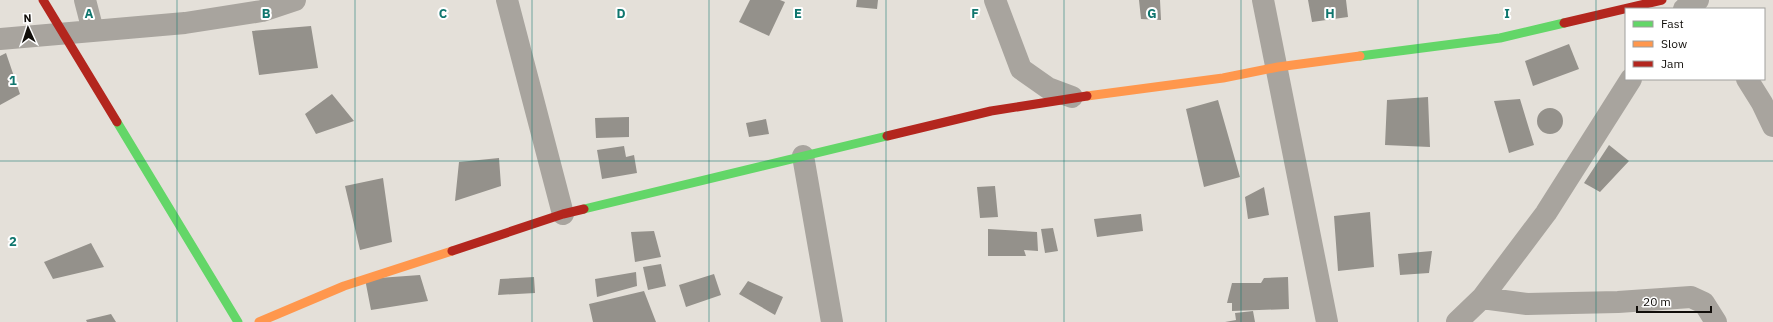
<svg xmlns="http://www.w3.org/2000/svg" width="1773" height="322" font-family="'IBM Plex Sans',sans-serif">
  <style>
    .building { fill: #94918b }
    .lines { fill: none; stroke-linecap: round; stroke-linejoin: round }
    .street { stroke: #a8a49e; stroke-width: 22 }
    .fast { stroke: #63d668; stroke-width: 9 }
    .slow { stroke: #ff974d; stroke-width: 9 }
    .jam { stroke: #b3261e; stroke-width: 9 }
    .grid { fill: none; stroke: #0f766e; stroke-width: 1; stroke-opacity: 0.55 }
    .grid-label { font-size: 13px; text-anchor: middle; font-weight: bold; fill: #0f766e; stroke: #fff; stroke-width: 4; stroke-linejoin: round; paint-order: stroke }
  </style>
  <rect width="100%" height="100%" fill="#e4e0d9"/>
  <path class="building" d="M750 0H780L785 2 769 36 739 22Z
    M857 0H878L877 9 856 7Z
    M1139 0H1160L1161 20 1141 19Z
    M1308 0H1346L1348 17 1312 22Z
    M311 26 318 68 259 75 252 31Z
    M1569 44 1579 69 1533 86 1525 61Z
    M6 53 20 94 0 105V56Z
    M332 94 354 121 316 134 305 114Z
    M1428 97 1430 147 1385 145 1387 100Z
    M1520 99 1534 145 1509 153 1494 101Z
    M1218 100 1240 177 1204 187 1186 109Z
    M1537 121a13 13 0 1 1 26 0a13 13 0 1 1-26 0Z
    M629 117V137L596 138 595 118Z
    M766 119 769 134 749 137 746 123Z
    M1609 145 1629 161 1600 192 1584 183Z
    M624 146 626 157 634 155 637 173 602 179 597 150Z
    M499 158 501 186 455 201 459 162Z
    M383 178 392 242 360 250 345 186Z
    M995 186 998 217 980 218 977 187Z
    M1264 187 1269 215 1248 219 1245 197Z
    M1370 212 1374 267 1338 271 1334 216Z
    M1141 214 1143 231 1097 237 1094 219Z
    M1053 228 1058 251 1045 253 1041 229Z
    M988 229 1037 232 1038 251 1024 250 1026 256H988Z
    M654 231 661 257 635 262 631 232Z
    M91 243 104 267 53 279 44 262Z
    M1432 251 1429 273 1400 275 1398 254Z
    M661 264 666 286 648 290 643 267Z
    M636 272 637 286 597 297 595 279Z
    M714 274 721 295 686 307 679 285Z
    M420 275 428 301 371 310 365 279Z
    M534 277 535 293 498 295 500 279Z
    M1288 277 1289 309 1232 311V303H1227L1232 283H1261L1264 278Z
    M748 281 783 297 775 315 739 294Z
    M644 291 656 322H593L589 304Z
    M1253 311 1255 322H1225L1236 320 1235 313Z
    M111 314 116 322H87L86 320Z"/>
  <g class="lines">
    <path class="street" d="M85 0 93 31
      M507 0 563 214
      M995 0 1021 69 1048 88 1072 97
      M1263 0 1327 322
      M1684 9 1698 0
      M0 39 185 23 262 11 295 0
      M1747 79 1762 103 1773 126
      M803 156 832 322
      M1482 298 1527 304 1618 302 1691 297 1704 303 1716 322
      M1457 322 1482 298 1546 213 1631 79"/>
    <path class="fast" d="M1360 56 1500 38 1564 23
      M117 122 238 322
      M584 209 887 136"/>
    <path class="slow" d="M1087 96 1223 78 1278 67 1360 56
      M259 322 344 286 452 251"/>
    <path class="jam" d="M43 0 117 122
      M1564 23 1662 0
      M887 136 991 111 1087 96
      M452 251 563 214 584 209"/>
  </g>
  <path class="grid" d="M177 0V322M355 0V322M532 0V322M709 0V322M886 0V322M1064 0V322M1241 0V322M1418 0V322M1596 0V322M0 161H1773"/>
  <g class="grid-label">
    <text x="89" y="18">A</text>
    <text x="266" y="18">B</text>
    <text x="443" y="18">C</text>
    <text x="621" y="18">D</text>
    <text x="798" y="18">E</text>
    <text x="975" y="18">F</text>
    <text x="1152" y="18">G</text>
    <text x="1330" y="18">H</text>
    <text x="1507" y="18">I</text>
    <text x="13" y="85">1</text>
    <text x="13" y="246">2</text>
  </g>
  <rect x="1625" y="8" width="140" height="72" fill="#ffffff" stroke="#a09f9d"/>
  <rect x="1633" y="21" width="20" height="6" fill="#63d668" stroke="#a09f9d"/>
  <text x="1661" y="28" font-size="12" fill="#110e0a">Fast</text>
  <rect x="1633" y="41" width="20" height="6" fill="#ff974d" stroke="#a09f9d"/>
  <text x="1661" y="48" font-size="12" fill="#110e0a">Slow</text>
  <rect x="1633" y="61" width="20" height="6" fill="#b3261e" stroke="#a09f9d"/>
  <text x="1661" y="68" font-size="12" fill="#110e0a">Jam</text>
  <g transform="translate(28 28) rotate(357)" stroke="#ffffff" stroke-width="3" paint-order="stroke">
  <path d="M0-3L7 15L0 10L-7 15Z" fill="#110e0a"/>
  <text y="-6" font-size="11" font-weight="bold" text-anchor="middle" fill="#110e0a">N</text>
  </g>
  <path d="M1637 306v6h74v-6" fill="none" stroke="#110e0a" stroke-width="2"/>
  <text x="1643" y="306" font-size="12" fill="#110e0a" stroke="#ffffff" stroke-width="3" paint-order="stroke">20 m</text>
</svg>
